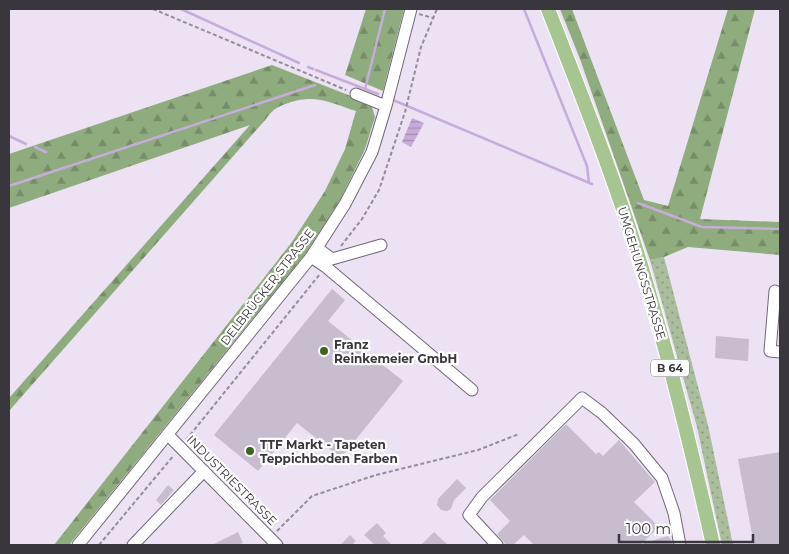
<svg xmlns="http://www.w3.org/2000/svg" width="789" height="554" font-family="Montserrat,sans-serif">
  <style>
    .grass { fill: url(#grass-dots) }
    .forest { fill: url(#forest-firs) }
    .water { fill: url(#water-rules) }
    .lines { fill: none; stroke-linecap: round; stroke-linejoin: round }
    .stream { stroke: #c7acdb; stroke-width: 2.5 }
    .building { fill: #c7bdce }
    .minor-casing { stroke: #716877; stroke-width: 13 }
    .major-casing { stroke: #fff; stroke-width: 16 }
    .path { stroke: #948c99; stroke-width: 2; stroke-dasharray: 4 2.5; stroke-linecap: butt }
    .minor { stroke: #fff; stroke-width: 11 }
    .major { stroke: #a6c590; stroke-width: 14 }
    .poi-dot { fill: #3d651f; stroke: #fff; stroke-width: 2 }
    .labels { text-anchor: middle; dominant-baseline: central; stroke-width: 4.5; stroke-linejoin: round; paint-order: stroke }
    .shield { fill: #fff; stroke: #757277; stroke-width: 1 }
    .shield-label { font-size: 11px; font-weight: bold; fill: #3a363d }
    .street-label { font-size: 12px; fill: #3a363d; stroke: #fff }
    .poi-label { font-size: 12px; font-weight: bold; fill: #3a363d; stroke: #fff; text-anchor: start }
  </style>
  <defs>
    <pattern id="grass-dots" width="8" height="8" patternUnits="userSpaceOnUse" patternTransform="scale(1.25)"><rect width="8" height="8" fill="#aabe9e"/><path d="M2 2h.1M6 6h.1" fill="none" stroke="#8b9b82" stroke-width="1.8" stroke-linecap="round"/></pattern>
    <pattern id="forest-firs" width="22" height="20" patternUnits="userSpaceOnUse" patternTransform="scale(1.25)"><rect width="22" height="20" fill="#8fac7e"/><path d="M5 1l3.5 6h-7zM16 11l3.5 6h-7z" fill="#768d68"/></pattern>
    <pattern id="water-rules" width="6" height="5" patternUnits="userSpaceOnUse" patternTransform="scale(1.25)"><rect width="6" height="5" fill="#c7acdb"/><path d="M0 2.5h6" fill="none" stroke="#a38db3"/></pattern>
  </defs>
  <rect width="100%" height="100%" fill="#ede2f4"/>
  <path class="grass" d="M664 257 708 425 733 545H722L697 427 650 260Z"/>
  <path class="forest" d="M366 9H404L383 91 345 75Z
    M560 9H572L644 200 668 206 728 9H755L700 219 780 222V255L688 247 664 257 650 260 580 59Z
    M272 65 371 104 375 117 365 149 340 200 306 253 69 545H54L292 242 325 191 345 149 356 111C332 103 315 94 291 102 277 107 274 108 266 119L9 411V398L250 125 9 208V154Z"/>
  <path class="water" d="M412 118 424 123 411 147 402 142Z"/>
  <g class="lines">
    <path class="stream" d="M181 9 299 63
      M524 9 587 166 589 183
      M308 67 313 69
      M316 70 378 94
      M365 89 385 9
      M393 100 592 184
      M9 136 26 144
      M35 147 46 152
      M9 186 315 85
      M638 203 702 227 780 229"/>
  </g>
  <path class="building" d="M332 289 345 300 328 321 403 381 341 458 297 423 258 471 214 435Z
    M716 336 749 339 748 361 715 358Z
    M566 424 596 454 599 452 603 456 619 440 655 482 634 502 659 527 640 545H534L524 535 513 545H506L497 534 510 521 490 500Z
    M780 452V545H754L738 459Z
    M457 479 466 488 454 500 451 509 447 511 441 510 437 505 438 499Z
    M168 485 174 490 161 505 156 500Z
    M377 523 386 533 383 536 392 545H375L364 535Z
    M238 532 243 543 238 545H212Z
    M434 532 448 545H421Z
    M350 535 356 541 352 545H340Z
    M668 536 671 540 672 545H644V543Z"/>
  <g class="lines">
    <defs>
      <path id="minor" d="M356 94 386 106
        M317 248 332 259 381 245
        M311 257 326 267 472 390
        M775 291 770 351 780 352
        M168 435 277 545
        M78 545 311 257 345 204 372 152 386 106 411 9
        M133 545 204 471
        M497 545 469 515 482 497 582 398 602 413 634 444 662 478 674 513 680 545"/>
      <path id="major" d="M548 9C586 106 625 205 653 306 676 385 695 465 713 545"/>
    </defs>
    <use href="#minor" class="minor-casing"/>
    <use href="#major" class="major-casing"/>
    <path class="path" d="M153 9 346 90
      M419 14 433 18
      M341 246 362 219 379 190 405 112 421 47 437 9
      M186 440 320 274
      M277 531 312 496 376 475 478 450 519 434
      M99 545 174 455"/>
    <use href="#minor" class="minor"/>
    <use href="#major" class="major"/>
  </g>
  <g class="poi-dot">
    <circle cx="324" cy="351" r="5"/>
    <circle cx="250" cy="451" r="5"/>
  </g>
  <g class="labels">
    <rect class="shield" x="651" y="359.5" width="38" height="17" rx="4"/>
    <g class="shield-label">
      <text x="670" y="368">B 64</text>
    </g>
    <g class="street-label">
      <text transform="translate(642 273) rotate(73)">UMGEHUNGSSTRASSE</text>
      <text transform="translate(267 287) rotate(-52)">DELBRÜCKER STRASSE</text>
      <text transform="translate(232 480) rotate(45)">INDUSTRIESTRASSE</text>
    </g>
    <g class="poi-label">
      <text x="334" y="344">Franz<tspan x="334" dy="14">Reinkemeier GmbH</tspan></text>
      <text x="260" y="444">TTF Markt - Tapeten<tspan x="260" dy="14">Teppichboden Farben</tspan></text>
    </g>
  </g>
  <rect width="789" height="554" fill="none" stroke="#3a363d" stroke-width="20"/>
  <path d="M619 534v8h134v-8" fill="none" stroke="#3a363d" stroke-width="2.5"/>
  <text x="626" y="534" font-size="15" fill="#3a363d" stroke="#ffffff" stroke-width="4" paint-order="stroke">100 m</text>
</svg>
